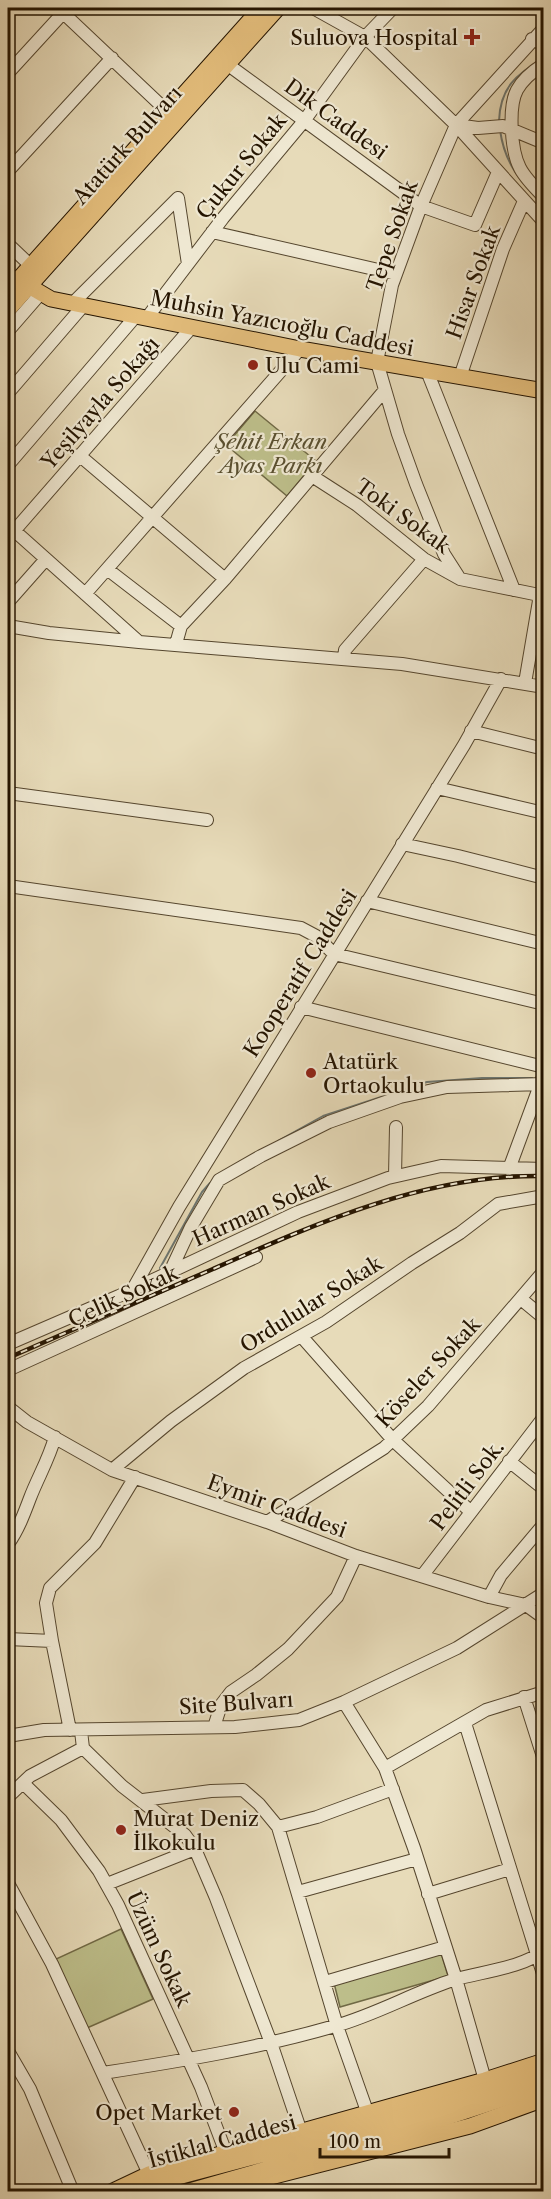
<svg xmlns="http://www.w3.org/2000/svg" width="551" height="2199" font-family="'Libre Caslon Text',serif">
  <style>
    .green { fill: #bdbe8a; stroke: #706945; stroke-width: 1.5 }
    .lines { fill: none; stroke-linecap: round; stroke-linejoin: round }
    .stream { stroke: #6d7670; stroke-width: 2 }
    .minor-casing { stroke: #55462e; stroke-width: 14 }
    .major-casing { stroke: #241400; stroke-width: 17 }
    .highway-casing { stroke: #241400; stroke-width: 19 }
    .minor { stroke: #efe8d2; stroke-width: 12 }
    .major { stroke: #e4be7c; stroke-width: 15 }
    .highway { stroke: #e4be7c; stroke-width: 16 }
    .rail-casing { stroke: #241400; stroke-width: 4.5 }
    .rail { stroke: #efe8d2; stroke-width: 2; stroke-dasharray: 7; stroke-linecap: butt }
    .poi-dot { fill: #8f2418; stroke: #efe8d2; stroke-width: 2 }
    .labels { text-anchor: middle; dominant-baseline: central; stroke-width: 4.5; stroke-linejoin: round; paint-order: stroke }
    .poi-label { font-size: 21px; fill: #241400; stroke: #efe8d2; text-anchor: start }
    .street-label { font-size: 21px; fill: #241400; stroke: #efe8d2 }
    .park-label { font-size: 21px; font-style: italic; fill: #5a5030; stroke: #efe8d2 }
  </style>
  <rect width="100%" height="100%" fill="#e7dbb9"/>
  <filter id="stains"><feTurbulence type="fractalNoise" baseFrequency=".00333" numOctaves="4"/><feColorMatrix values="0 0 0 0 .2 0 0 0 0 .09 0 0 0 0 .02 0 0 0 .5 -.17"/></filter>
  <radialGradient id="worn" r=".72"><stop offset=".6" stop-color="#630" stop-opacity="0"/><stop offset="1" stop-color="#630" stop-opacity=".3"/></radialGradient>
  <path class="green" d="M255 411 316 461 287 496 226 445Z
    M121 1929 153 1999 87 2028 56 1959Z
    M441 1953 448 1976 340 2007 334 1983Z"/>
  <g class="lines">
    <path class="stream" d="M499 121C500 88 516 74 544 58
      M500 130C505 165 520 180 544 206
      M278 1141 323 1116 427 1082 482 1078H532
      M160 1268 202 1192 210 1183"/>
    <defs>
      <path id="minor" d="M58 8 168 112
        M313 8 365 37 456 125 544 222
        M532 39 544 45
        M227 64 421 206 475 225 498 172
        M544 64C533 71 523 79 517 90 508 107 511 151 520 168 525 178 536 189 544 197
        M8 73 63 13
        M456 125 478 128 503 126 544 143
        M8 171 112 58
        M178 198 188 264
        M212 232 396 274
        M8 244 30 265
        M72 304 178 198
        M146 319 223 218 304 121 365 37 393 8
        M8 331 41 293
        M427 371 514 590
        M460 377 503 249 524 201
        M8 393 83 306
        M79 455 225 579
        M8 465 135 317
        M312 476 357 505 424 559 460 579 544 596
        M8 525 139 642
        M8 538 191 328
        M107 569 181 626
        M460 579 444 554 416 484 398 434 377 362 392 285 421 206 456 125 544 28
        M85 594 300 349
        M8 602 46 559
        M8 626 49 633 139 642 402 664 544 687
        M176 644 181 626 225 579 384 391
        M344 659 345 650 424 559
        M525 683 540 595
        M471 731 544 749
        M437 788 544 813
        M8 793 207 820
        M402 844 458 856 544 878
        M8 886 301 928 316 936 334 954 544 1004
        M367 901 544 944
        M301 1007 544 1067
        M509 1169 543 1077
        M395 1176 396 1127
        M170 1272 191 1227 219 1180 261 1156 329 1122 400 1097 447 1087 544 1084
        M133 1289 179 1207 464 745 501 679
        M521 1299 544 1318
        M302 1337 393 1440 471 1512
        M8 1344 119 1296 298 1212 388 1178 441 1166 544 1169
        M8 1370 256 1257
        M8 1407 27 1422 112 1470 267 1522 356 1556 489 1597 526 1605 544 1618
        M509 1461 544 1489
        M112 1470 171 1421 244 1368 326 1322 412 1263 460 1233 498 1204 544 1196
        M267 1522 384 1448 428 1406 544 1271
        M8 1544C18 1530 24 1514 30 1498 38 1477 49 1459 55 1437
        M422 1576 544 1417
        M489 1597 501 1575 544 1524
        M8 1639 52 1641 70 1730
        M52 1641 46 1603 50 1588 95 1543 135 1477
        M524 1697 544 1760
        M344 1702 385 1768 414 1848 456 1979 485 2080
        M465 1723 544 1977
        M214 1727 221 1705 231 1692 256 1675 288 1649 337 1597 356 1556
        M81 1731 83 1748 122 1786 185 1835 195 1849 216 1898 271 2043 301 2132
        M8 1736 44 1730 235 1727 299 1720 344 1702 457 1648 544 1593
        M385 1768 486 1710 544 1692
        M23 1783 61 1820 99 1871 118 1905 201 2087 226 2153
        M8 1797 30 1776 83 1748
        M143 1800 211 1791 243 1790 259 1804 278 1827 317 1817 393 1789
        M278 1827 337 2026 368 2114
        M8 1883 52 1964 149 2174
        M107 1884 195 1849
        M298 1892 417 1859
        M428 1894 510 1869
        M325 1982 445 1947
        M8 2051 30 2089 73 2192
        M103 2073C181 2061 259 2048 335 2026 375 2015 413 1993 453 1980 479 1972 524 1968 544 1950"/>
      <path id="major" d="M20 277 29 286 51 299 300 349 544 391
        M8 291 261 8
        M8 310 278 8
        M228 2188 470 2126 544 2099
        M111 2192 149 2174 485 2080 544 2061"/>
      <path id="highway" d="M119 2192 425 2111 544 2072
        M188 2192 419 2126 544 2085"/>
    </defs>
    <use href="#minor" class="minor-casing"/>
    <use href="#major" class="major-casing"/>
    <use href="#highway" class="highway-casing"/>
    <use href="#minor" class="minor"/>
    <use href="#major" class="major"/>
    <use href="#highway" class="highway"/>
    <defs>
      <path id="rail" d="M8 1358C76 1328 144 1299 213 1269 317 1223 427 1174 544 1176"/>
    </defs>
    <use href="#rail" class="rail-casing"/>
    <use href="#rail" class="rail"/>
  </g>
  <g class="poi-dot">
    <path d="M469 28h6v6h6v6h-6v6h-6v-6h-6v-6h6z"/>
    <circle cx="253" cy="365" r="6"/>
    <circle cx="311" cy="1073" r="6"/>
    <circle cx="121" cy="1830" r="6"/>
    <circle cx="234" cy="2112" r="6"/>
  </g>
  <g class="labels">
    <g class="poi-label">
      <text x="458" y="37" text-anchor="end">Suluova Hospital</text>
      <text x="265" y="365">Ulu Cami</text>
      <text x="323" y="1061">Atatürk<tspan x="323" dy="24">Ortaokulu</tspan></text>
      <text x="133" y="1818">Murat Deniz<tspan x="133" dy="24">İlkokulu</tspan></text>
      <text x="222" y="2112" text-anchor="end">Opet Market</text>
    </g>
    <g class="street-label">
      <text transform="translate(336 119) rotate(36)">Dik Caddesi</text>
      <text transform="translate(127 145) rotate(-48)">Atatürk Bulvarı</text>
      <text transform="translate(241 166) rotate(-51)">Çukur Sokak</text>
      <text transform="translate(392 236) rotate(-71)">Tepe Sokak</text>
      <text transform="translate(473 282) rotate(-70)">Hisar Sokak</text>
      <text transform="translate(282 323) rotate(11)">Muhsin Yazıcıoğlu Caddesi</text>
      <text transform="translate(100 403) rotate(-49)">Yeşilyayla Sokağı</text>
      <text transform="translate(403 516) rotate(36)">Toki Sokak</text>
      <text transform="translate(300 973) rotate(-58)">Kooperatif Caddesi</text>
      <text transform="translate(261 1210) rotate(-24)">Harman Sokak</text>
      <text transform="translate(123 1296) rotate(-25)">Çelik Sokak</text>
      <text transform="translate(311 1304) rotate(-32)">Ordulular Sokak</text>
      <text transform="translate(428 1372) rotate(-47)">Köseler Sokak</text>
      <text transform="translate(467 1485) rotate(-53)">Pelitli Sok.</text>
      <text transform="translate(277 1506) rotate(20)">Eymir Caddesi</text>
      <text transform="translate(236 1703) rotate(-4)">Site Bulvarı</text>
      <text transform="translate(159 1949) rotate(65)">Üzüm Sokak</text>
      <text transform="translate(222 2141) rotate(-15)">İstiklal Caddesi</text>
    </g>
    <g class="park-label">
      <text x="271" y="441">Şehit Erkan<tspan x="271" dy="24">Ayas Parkı</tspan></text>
    </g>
  </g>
  <rect width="551" height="2199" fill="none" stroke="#e7dbb9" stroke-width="30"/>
  <rect x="9" y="9" width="533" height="2181" fill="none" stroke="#241400" stroke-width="3"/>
  <rect x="15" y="15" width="521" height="2169" fill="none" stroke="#241400" stroke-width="1.5"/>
  <path d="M320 2148v9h129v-9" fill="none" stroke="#241400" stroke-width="3"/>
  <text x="329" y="2148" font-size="18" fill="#241400" stroke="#efe8d2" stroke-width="4.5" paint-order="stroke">100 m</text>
  <rect width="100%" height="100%" filter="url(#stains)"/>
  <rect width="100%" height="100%" fill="url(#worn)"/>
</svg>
